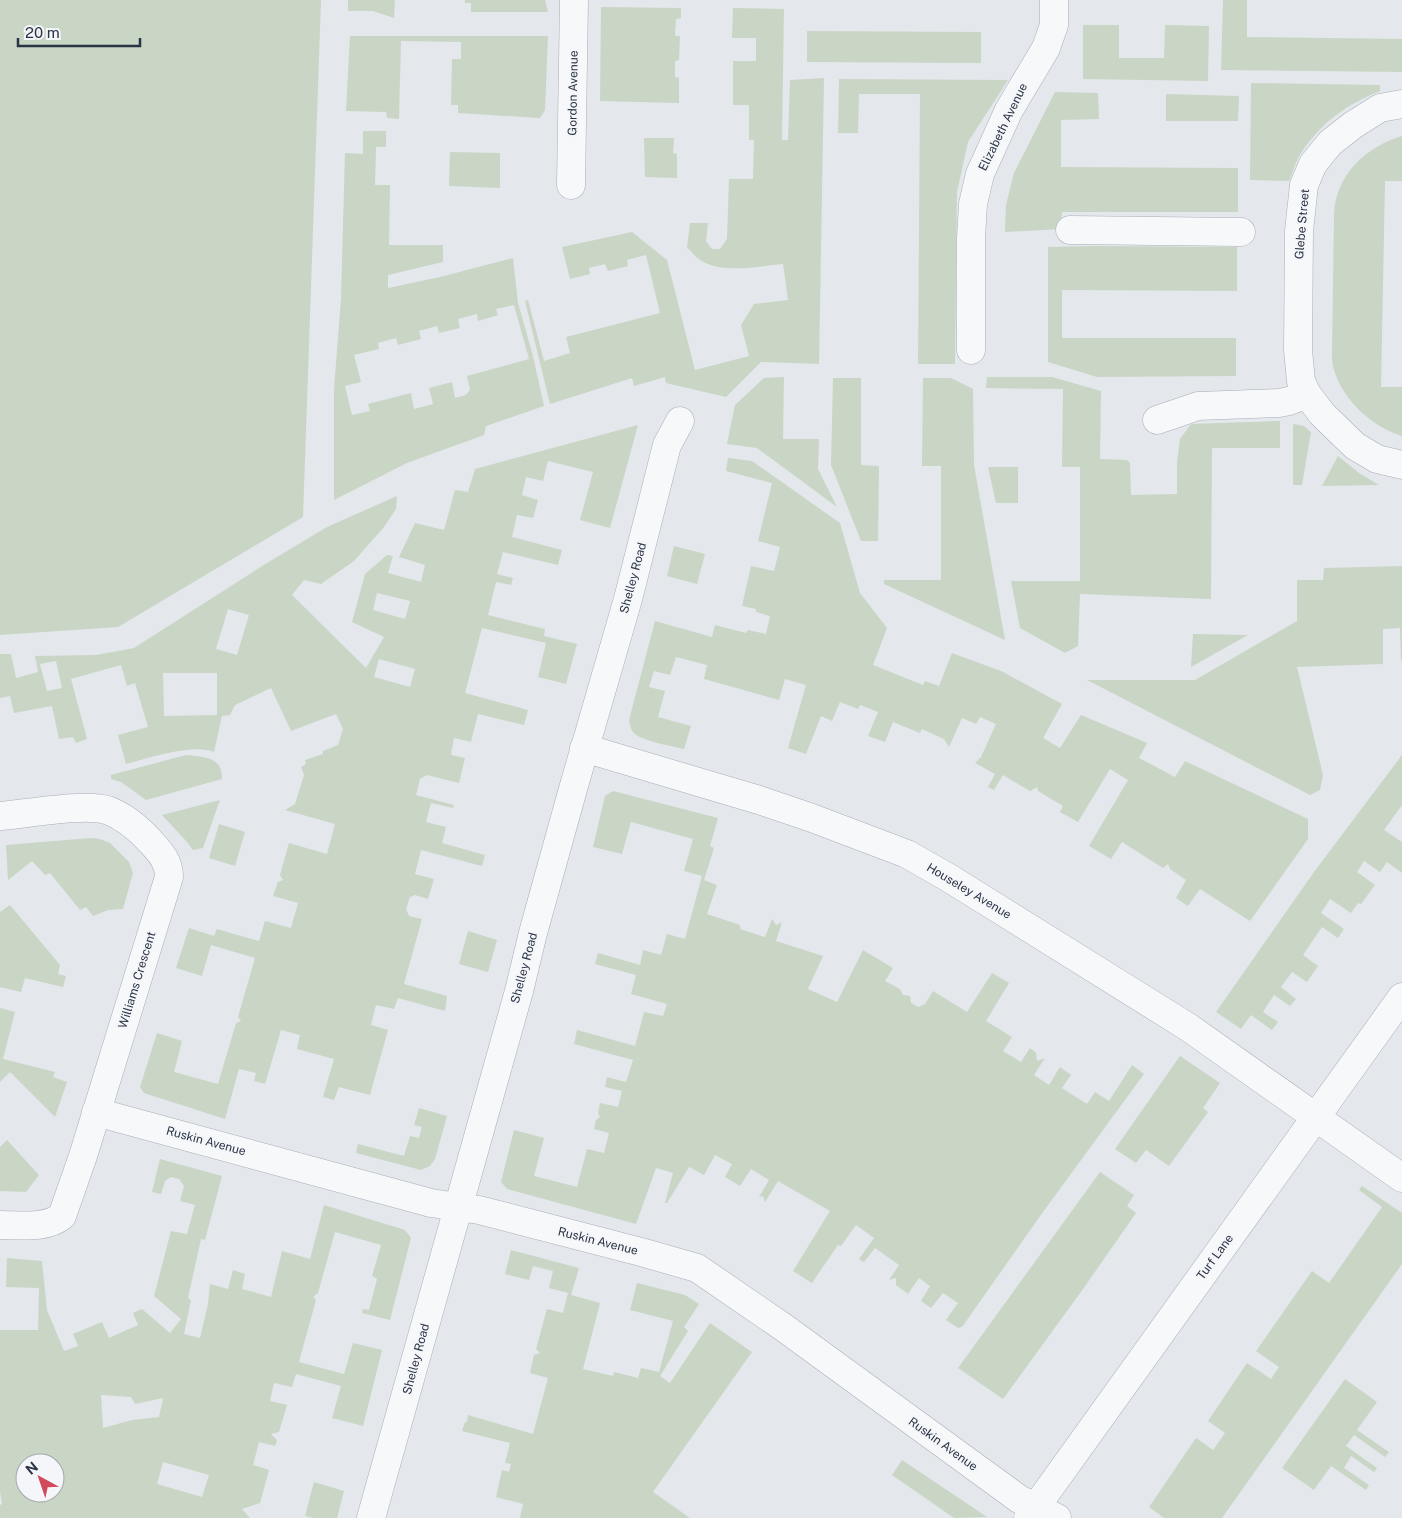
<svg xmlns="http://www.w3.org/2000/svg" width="1402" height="1518" font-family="'Public Sans',sans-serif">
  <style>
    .green { fill: #c9d6c5; fill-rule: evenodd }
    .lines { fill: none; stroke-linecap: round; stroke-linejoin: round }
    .pedestrian-casing { stroke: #a9aeb7; stroke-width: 29 }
    .minor-casing { stroke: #a9aeb7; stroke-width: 29 }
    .tertiary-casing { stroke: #a9aeb7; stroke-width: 29 }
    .pedestrian { stroke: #f7f8fa; stroke-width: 28 }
    .minor { stroke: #f7f8fa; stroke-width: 28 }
    .tertiary { stroke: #f7f8fa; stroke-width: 28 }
    .labels { text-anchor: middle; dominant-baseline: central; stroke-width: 4; stroke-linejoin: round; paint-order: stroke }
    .street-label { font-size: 12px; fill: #2b3445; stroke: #f4f6f9 }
  </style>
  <rect width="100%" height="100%" fill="#e4e7ec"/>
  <path class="green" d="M0 0H321L303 517 118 627 0 635Z
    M348 0H395L394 18 373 11H348Z
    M465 0H545L548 12H471V3H465Z
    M1223 0H1247V37L1402 39V72L1221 70Z
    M601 7 681 8V18L676 19 675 36H680L679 60 675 61V77L679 78V103L600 101Z
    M733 8 784 9 782 140H788L790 80 824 78 819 364 761 362 726 397 666 383 665 377 634 386 632 378 550 404 525 301 528 300 544 361 570 353 566 337 660 313 646 255 627 260 628 266 608 271 605 264 589 268 590 274 570 279 562 247 632 232 667 260 695 370 749 356 741 325 754 304 788 300 783 264C760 266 723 274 702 261 696 258 692 252 687 248L690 223H708L706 241 712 249H720L727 239 729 179H753L754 140H749V105H733V61H756V38H732Z
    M1083 25H1119V58H1164L1165 25 1209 26 1208 81 1083 79Z
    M807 31 981 32V63L807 62Z
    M350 36H548L545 110 540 118 458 113V105H451L452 59H461V42L401 41 399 119 387 118 386 112 346 111Z
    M839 79 1008 80 968 142 957 192 955 364H918L920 94H859L858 133H838Z
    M1251 83 1380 85V91C1347 104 1319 124 1300 155 1295 163 1293 172 1289 181L1250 180Z
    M1055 92 1098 93 1099 119 1061 120V167L1238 168V212H1062L1060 229 1005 232 1006 205 1014 173Z
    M1166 94 1239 96 1238 121H1166Z
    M363 131H386V147H376L375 185H390L389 245H443V262L388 275V288L440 277 513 258 518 303 533 356 544 406 486 426 484 435 407 463 334 500V389L341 299 345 153 363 154ZM514 305 529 359 467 376 470 390 466 395 455 398 452 382 429 388 433 404 414 409 411 393 368 404 370 411 352 415 345 386 361 382 354 355 379 349 378 343 396 338 398 345 421 339 419 331 437 326 439 333 460 328 458 319 477 314 478 321 498 315 496 309Z
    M1402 136V181H1385L1381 387H1402V436C1372 427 1343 400 1334 370 1332 365 1332 359 1332 354L1334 214C1336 174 1366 147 1402 136Z
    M644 138H674L673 153 677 154V178L645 177Z
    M450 152 500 153V188L449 186Z
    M1097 246 1237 247V291L1062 290V338H1236V376L1097 377 1048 362V247Z
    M784 377 783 439H819L818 469 837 507 757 448 727 444 735 405 764 378Z
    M987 377H1052L1101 391 1100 459 1127 460 1130 463 1131 495 1177 494V462L1180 439 1191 424 1280 421V448H1212L1211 599 1080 594 1078 646 1065 653 1020 628 1011 581H1080V467H1062L1063 389 986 388Z
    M833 378H861V465L879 466 878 541H861L831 465Z
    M923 378H951L973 389 974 465 1005 640 884 584V580H941V466H922Z
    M1293 424 1304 426 1311 432 1302 485H1293Z
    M638 425 610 528 580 520 593 472 548 461 543 481 526 477 522 495 538 500 533 518 517 515 512 537 562 550 558 565 503 552 497 574 513 578 511 585 496 582 488 615 545 629 544 636 577 644 566 684 538 677 546 643 482 628 465 693 528 710 524 725 478 714 471 742 454 738 451 755 465 758 459 783 427 775 420 779 416 795 454 805 453 808 431 803 426 822 446 827 442 843 485 855 482 866 421 850 415 874 434 879 428 899 415 895 410 897 406 909 409 916 422 919 404 984 447 996 445 1011 398 998 394 1009 376 1005 371 1025 388 1030 370 1095 339 1087 334 1100 323 1097 334 1059 297 1049 300 1035 281 1030 265 1084 254 1081 256 1073 239 1069 225 1119 144 1093 140 1087 157 1033 182 1041 174 1072 218 1084 236 1023 241 1021 238 1017 255 958 211 945 202 976 176 968 189 928 214 936 217 929 259 941 265 921 291 928 298 903 273 896 278 882 283 880 280 875 289 843 327 854 335 824 285 810 295 804 304 775 301 767 306 764 305 760 323 754V751L338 745 343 729 336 714 291 731 271 688 235 705 230 715 222 716 214 752C193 743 149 758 126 764L118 735 148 727 135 683 127 686 121 665 71 679 87 739 76 743 73 737 59 739 52 706 14 713 10 696 0 698V654H11L16 678 38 672 35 656 96 655 134 648 267 563 327 527 397 496 396 509 384 527 354 561 321 584 304 580 292 595 366 668 384 637 352 622 365 574 387 555 393 556 388 573 421 582 425 565 399 557 415 523 444 530 455 490 468 492 475 469ZM377 593 410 601 405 619 373 610ZM228 609 249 615 237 655 216 649ZM379 659 415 669 410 687 374 677ZM56 661 62 688 47 691 40 664ZM163 673H217V715L164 716Z
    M1338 456 1359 473 1379 485 1322 486Z
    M728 458 752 461 840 523 860 593 887 628 873 665 923 685 925 681 939 686 952 653 1001 671 1062 704 1043 738 1060 748 1081 715 1147 743 1139 758 1175 777 1185 761 1308 819V839L1250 921 1200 889 1188 906 1176 898 1186 880 1170 869 1168 864 1163 868 1122 842 1111 859 1089 846 1128 780 1110 769 1078 822 1060 812 1063 806 1038 791 1037 787 1030 791 1003 775 994 790 988 787 995 774 975 763 981 757 996 724 980 717 976 724 962 718 949 747 944 739 922 729 920 733 893 722 885 742 868 736 878 712 860 705 858 709 840 702 832 721 821 716 806 754 788 748 806 685 785 679 779 700 704 679 707 665 676 657 670 675 654 671 649 687 665 691 658 717 691 726 684 749C672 746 640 741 633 732 630 728 630 724 629 720L655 621 712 637 715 625 746 633 748 630 766 634 770 616 756 612V609L742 606 751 566 774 571 780 547 758 541 772 483 726 471Z
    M988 467H1018V503H996Z
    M674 546 705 554 697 584 667 576Z
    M1402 566V660L1401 661 1400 628 1383 629V664L1297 667 1323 775 1320 790 1310 795 1087 680H1195L1297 621V580H1323L1324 568Z
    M1193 634 1248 635 1191 667Z
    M186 755C204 757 222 756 222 779L146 800 121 782 111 779V775Z
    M1402 755V805L1384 830 1402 842V873L1387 862 1380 872 1364 861 1357 872 1375 885 1361 904 1358 903 1351 913 1330 899 1321 913 1344 929 1338 938 1322 927 1303 955 1318 966 1307 982 1292 972 1281 987 1296 999 1290 1006 1274 995 1263 1012 1278 1022 1272 1030 1251 1015 1241 1029 1216 1012 1314 872Z
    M613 791 718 818 710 846 714 848 704 880 717 885 707 914 740 925V929L765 937 772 919 776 925 782 922 776 941 823 956 808 989 837 1002 863 950 893 968 885 981 900 989 903 995 910 996 911 1003 918 1007 925 1004 933 991 967 1012 992 973 1009 983 986 1021 1012 1037 1003 1051 1021 1062 1030 1048 1036 1053 1037 1061 1045 1058 1034 1075 1049 1085 1060 1067 1071 1075 1062 1088 1087 1104 1095 1092 1109 1101 1132 1065 1144 1074 1043 1212 962 1327 958 1328 946 1320 958 1303 943 1293 931 1308 921 1301 930 1286 919 1278 908 1294 896 1285V1278L889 1280 899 1265 875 1248 864 1262 859 1259 874 1238 856 1225 841 1246 838 1245 812 1283 793 1271 830 1211 778 1181 765 1202 763 1196 759 1197 769 1180 751 1169 740 1186 725 1177 732 1164 715 1155 704 1175 689 1167 667 1203H665L673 1173 656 1168 636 1224 507 1189 501 1182 514 1130 544 1138 534 1176 577 1187 587 1149 604 1153 609 1133 594 1129 596 1120 600 1117 598 1113 600 1103 618 1107 622 1091 605 1087 607 1077 626 1082 633 1060 574 1044 577 1030 635 1046 644 1012 663 1016 667 1004 631 994 636 975 595 964 598 953 640 965 643 950 661 955 667 934 685 939 702 876 684 871 693 839 631 822 622 854 593 847 605 796Z
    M220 800 203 848 193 850 187 842 162 815Z
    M219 824 245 832 235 866 209 858Z
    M91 838 100 839 110 843 129 862 133 873 123 909 108 910 93 916 86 907 80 910 50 873 45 875 32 861 8 880 6 845Z
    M10 905 60 965 58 974 66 976 63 987 25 978 21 992 0 987V912Z
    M468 931 497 940 488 972 459 964Z
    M0 1008 15 1012 3 1059 55 1072 53 1077 67 1082 55 1117 10 1072 0 1082Z
    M1180 1056 1220 1083 1203 1108 1208 1112 1169 1166 1146 1150 1136 1163 1115 1149Z
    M419 1108 447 1116 435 1159 430 1166 421 1170 356 1153 358 1144 404 1156 410 1136 419 1138 422 1127 414 1125Z
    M7 1140 39 1175 26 1192 0 1191V1147Z
    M160 1159 222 1176 205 1240 201 1239 188 1298 191 1300 184 1334 200 1338 208 1304 210 1284 228 1289 233 1270 245 1274 242 1289 271 1297 282 1251 310 1259 324 1205 405 1230 411 1238 390 1320 362 1313 363 1309 369 1310 377 1279 372 1276 381 1245 335 1232 318 1293 313 1297 316 1300 299 1362 344 1374 353 1343 382 1350 363 1426 332 1418 341 1386 296 1374 292 1387 274 1383 270 1401 287 1405 279 1432 271 1434 277 1440 275 1446 259 1442 253 1465 269 1470 260 1503 242 1509 250 1518H0V1505L2 1504 0 1491V1330H38L39 1288 6 1287 7 1258 42 1261 47 1310 64 1351 78 1346 73 1334 102 1322 109 1338 138 1325 133 1313 142 1309 170 1333 181 1319 154 1296 171 1231 187 1234 195 1205 180 1201 184 1186 179 1179 171 1177 165 1181 161 1194 152 1192ZM101 1395 131 1397 135 1404 163 1398 159 1417 132 1420 103 1428ZM163 1462 209 1475 202 1497 157 1484ZM25 1463H55V1493H25Z
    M1100 1172 1134 1195 1127 1206 1136 1213 1083 1289 1003 1399 958 1368Z
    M1362 1186 1402 1213V1264L1222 1518H1164L1149 1507 1196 1438 1213 1450 1225 1433 1208 1421 1247 1363 1271 1379 1279 1367 1256 1351 1312 1271 1329 1283 1382 1207 1359 1190Z
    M511 1250 579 1268 571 1295 600 1303 583 1369 613 1376 614 1372 638 1378 641 1368 659 1372 673 1321 630 1310 637 1283 685 1295 699 1304 684 1327 688 1331 660 1376 670 1383 710 1323 752 1352 653 1492 690 1518H520L523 1504 496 1497 502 1470 509 1472 511 1464 505 1463 510 1443 462 1431 465 1422H467L468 1415 533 1434 548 1378 530 1373 534 1355 540 1353 536 1349 547 1309 563 1313 568 1293 549 1288 553 1271 533 1266 529 1280 505 1274Z
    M1345 1379 1377 1402 1357 1430 1389 1452 1385 1457 1354 1435 1346 1446 1377 1468 1374 1472 1351 1456 1344 1468 1369 1485 1366 1490 1331 1466 1314 1490 1282 1468Z
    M902 1460 987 1517 954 1518 892 1475Z
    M314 1482 344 1491 337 1518H314L305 1516Z"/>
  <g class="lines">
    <defs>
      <path id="pedestrian" d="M1070 230 1241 232"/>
      <path id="minor" d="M1402 104 1380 108 1353 125 1330 143 1313 164 1304 185 1299 231 1298 350 1301 381 1307 394 1322 414 1355 446 1377 459 1402 465
        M571 185 574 0
        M971 350V238L973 204 980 174 1009 110 1046 48 1054 25V0
        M1157 420 1198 406 1279 403 1289 401 1307 394
        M584 748 759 800 812 818 907 854 949 878 1188 1027 1402 1178
        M0 816C26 814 84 803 107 810 124 816 138 828 150 841 160 852 169 861 169 877L83 1156 62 1216C46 1229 20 1225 0 1225
        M96 1112 431 1203 479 1210 641 1252 697 1268 783 1327 1019 1499 1057 1518
        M371 1518 519 991 533 933 573 789 628 599 667 445 680 421"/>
      <path id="tertiary" d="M1028 1518 1402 997"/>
    </defs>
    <use href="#pedestrian" class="pedestrian-casing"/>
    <use href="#minor" class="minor-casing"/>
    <use href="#tertiary" class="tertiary-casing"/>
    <use href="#pedestrian" class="pedestrian"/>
    <use href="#minor" class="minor"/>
    <use href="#tertiary" class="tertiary"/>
  </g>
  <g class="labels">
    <g class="street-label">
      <text transform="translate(573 93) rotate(-89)">Gordon Avenue</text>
      <text transform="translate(1003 127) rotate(-64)">Elizabeth Avenue</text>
      <text transform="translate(1302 224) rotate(-85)">Glebe Street</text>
      <text transform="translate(633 578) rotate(-75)">Shelley Road</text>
      <text transform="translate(969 891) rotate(31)">Houseley Avenue</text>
      <text transform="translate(524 968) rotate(-75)">Shelley Road</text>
      <text transform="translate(137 980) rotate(-73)">Williams Crescent</text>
      <text transform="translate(206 1141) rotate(15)">Ruskin Avenue</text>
      <text transform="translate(598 1241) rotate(14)">Ruskin Avenue</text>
      <text transform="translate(1215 1257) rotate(-54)">Turf Lane</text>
      <text transform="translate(416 1359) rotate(-75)">Shelley Road</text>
      <text transform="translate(943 1444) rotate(36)">Ruskin Avenue</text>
    </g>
  </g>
  <g transform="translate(40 1478) rotate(320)"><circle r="24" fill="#f4f6f9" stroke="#a4a8b1"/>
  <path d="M0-4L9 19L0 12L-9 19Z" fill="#d1495b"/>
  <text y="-8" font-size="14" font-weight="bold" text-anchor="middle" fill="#2b3445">N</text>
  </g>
  <path d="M18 38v8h122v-8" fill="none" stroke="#2b3445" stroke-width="2.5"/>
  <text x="25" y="38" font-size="15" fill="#2b3445" stroke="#f4f6f9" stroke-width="4" paint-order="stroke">20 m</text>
</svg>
